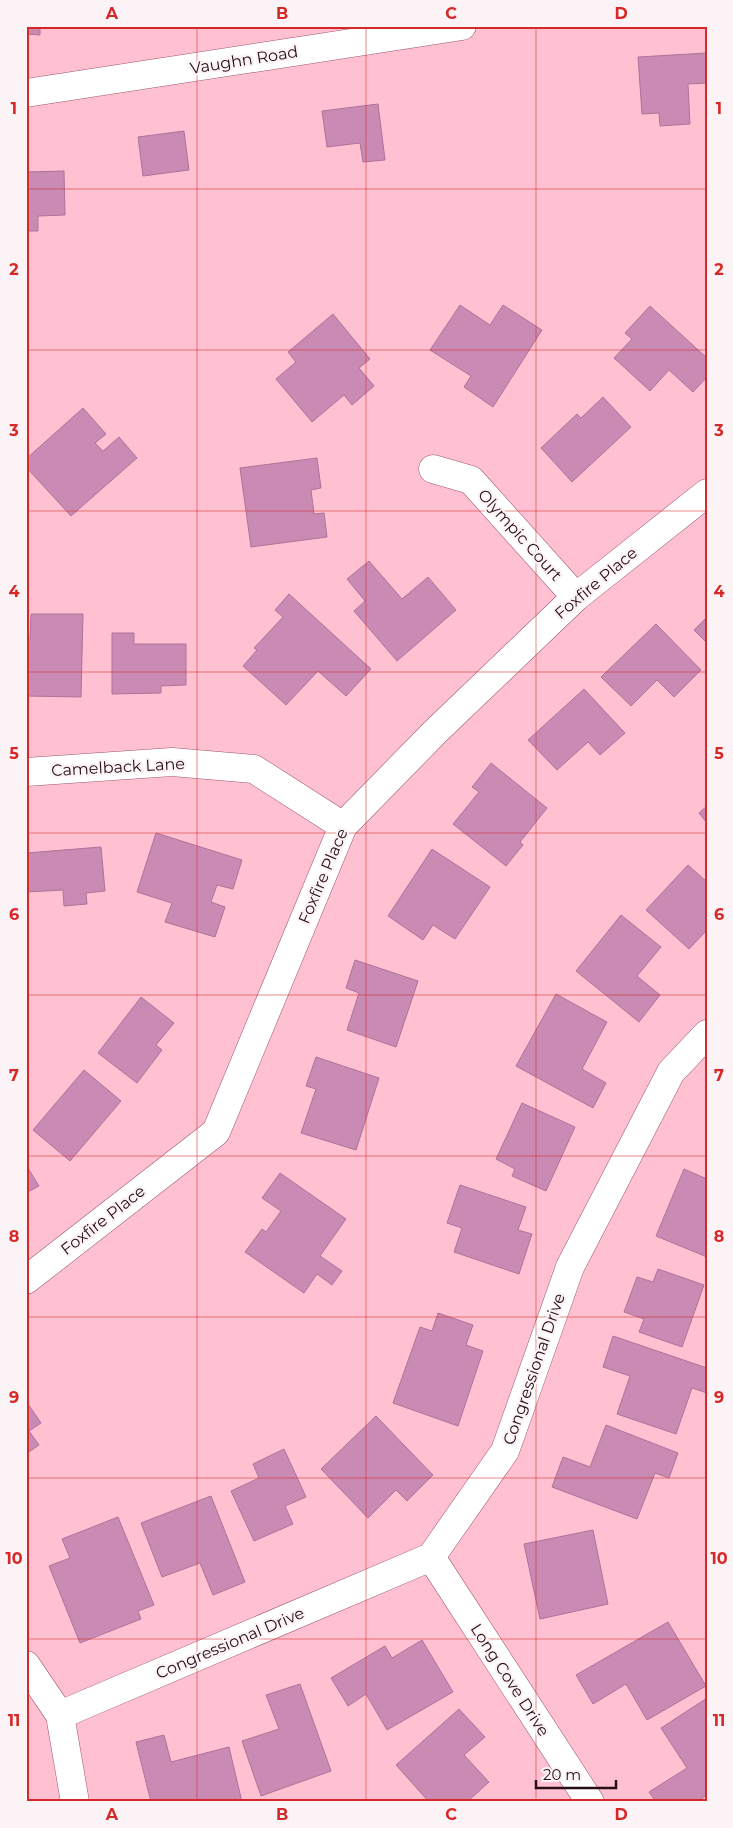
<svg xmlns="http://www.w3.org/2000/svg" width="733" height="1828" font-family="Montserrat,sans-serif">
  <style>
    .building { fill: #c98bb3; stroke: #ae7299 }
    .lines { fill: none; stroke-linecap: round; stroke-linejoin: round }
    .street-casing { stroke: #9a576b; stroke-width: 29 }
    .street { stroke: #fff; stroke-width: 28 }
    .grid { fill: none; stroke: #d62828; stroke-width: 1; stroke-opacity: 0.55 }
    .labels { text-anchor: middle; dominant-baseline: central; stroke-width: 4.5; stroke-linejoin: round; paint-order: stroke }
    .street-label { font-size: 16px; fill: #280e17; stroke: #fbf3f5 }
    .neatline { fill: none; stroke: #d62828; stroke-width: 2 }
    .grid-label { font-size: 16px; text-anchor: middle; font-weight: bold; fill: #d62828 }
  </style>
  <rect width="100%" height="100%" fill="#ffc1d2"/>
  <path class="building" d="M26 26H40V35L26 34Z
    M707 53V83L688 84 690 124 660 126 659 113 642 114 638 57Z
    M378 104 385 160 363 162 360 143 327 147 322 111Z
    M184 131 189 170 143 176 138 137Z
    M64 171 65 215 38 216V231H26V172Z
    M460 305 490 325 503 305 542 330 493 407 464 387 471 376 430 350Z
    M650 306 707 358V377L693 392 669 370 650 391 614 358 632 339 625 333Z
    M333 314 370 359 359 368 374 386 352 405 344 395 312 422 276 379 296 362 288 352Z
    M603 397 631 427 572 482 541 448 577 414 581 418Z
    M83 408 106 434 95 443 103 451 119 437 137 458 71 516 26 467V459Z
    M317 458 321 488 311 490 314 514 324 513 327 537 251 547 240 468Z
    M369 561 402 599 428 577 456 610 397 661 354 611 365 601 347 579Z
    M289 594 371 669 346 696 318 671 286 705 243 666 257 650 254 648 283 617 275 610Z
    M31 614H83L81 697 26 696V640H30Z
    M707 617V643L694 630Z
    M656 624 701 670 674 697 657 680 631 706 601 677Z
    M112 633H134V644H186V685L161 686V693L112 694Z
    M584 689 625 733 600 755 588 742 557 770 528 740Z
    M491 763 547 808 520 842 523 845 506 866 453 824 479 792 472 787Z
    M707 806V823L699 813Z
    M156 833 242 860 233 889 217 885 211 902 225 907 215 937 165 922 172 903 137 892Z
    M101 847 105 891 86 893 87 904 64 906 63 890 27 892 26 853Z
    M432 849 490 887 455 939 433 925 423 940 388 916Z
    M688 865 707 882V930L689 949 646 910Z
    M621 915 661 947 637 976 660 995 639 1022 576 971Z
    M355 960 418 981 396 1047 347 1030 359 993 346 988Z
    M556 994 607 1022 582 1069 606 1083 593 1108 516 1066Z
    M141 997 174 1023 156 1045 162 1050 137 1083 98 1053Z
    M316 1057 379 1078 356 1150 301 1133 316 1089 306 1086Z
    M84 1070 121 1101 70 1161 33 1130Z
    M522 1103 575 1127 546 1191 512 1176 515 1169 496 1159Z
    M26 1165 39 1186 26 1193Z
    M684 1169 707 1179V1257L656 1236Z
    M280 1173 346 1219 320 1256 342 1271 332 1285 317 1274 304 1293 245 1252 262 1229 266 1232 281 1211 262 1198Z
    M460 1185 526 1207 518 1230 532 1234 519 1274 454 1252 462 1228 447 1223Z
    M658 1269 704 1285 682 1347 639 1332 644 1319 624 1312 637 1277 653 1282Z
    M438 1313 473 1325 466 1345 483 1351 458 1426 393 1403 420 1327 432 1331Z
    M613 1336 707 1368V1393L692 1388 676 1434 617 1414 630 1376 603 1367Z
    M26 1401 41 1423 29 1431 39 1445 26 1454Z
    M376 1416 433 1475 407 1501 396 1490 368 1518 321 1469Z
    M606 1425 678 1453 669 1478 655 1473 637 1519 552 1487 563 1457 590 1467Z
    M284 1449 306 1497 285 1506 293 1524 254 1541 231 1491 259 1478 253 1464Z
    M211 1496 245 1582 213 1595 200 1563 162 1577 141 1523Z
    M118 1517 154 1605 138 1611 141 1619 80 1643 49 1566 70 1558 62 1539Z
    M593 1530 608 1604 540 1619 524 1544Z
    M668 1622 706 1686 647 1720 626 1684 593 1704 576 1675Z
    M422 1640 453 1692 387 1730 366 1694 348 1706 331 1678 385 1646 392 1658Z
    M300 1684 331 1771 261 1796 242 1741 279 1729 266 1695Z
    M707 1698V1795L697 1802H656L649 1792 687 1768 661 1728Z
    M459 1709 485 1737 464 1755 489 1782 467 1802H429L396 1765Z
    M164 1735 171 1762 229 1747 242 1802H151L136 1742Z"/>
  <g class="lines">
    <defs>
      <path id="street" d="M26 93 462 26
        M433 469 471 480 576 597
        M26 772 172 762 254 769 343 826
        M26 1280 216 1132 343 826 435 732 576 597 707 493
        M431 1557 590 1802
        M26 1665 60 1715 75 1802
        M60 1715 431 1557 505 1451 570 1267 671 1072 707 1034"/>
    </defs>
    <use href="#street" class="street-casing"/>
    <use href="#street" class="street"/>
  </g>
  <path class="grid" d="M197 26V1802M366 26V1802M536 26V1802M26 189H707M26 350H707M26 511H707M26 672H707M26 833H707M26 995H707M26 1156H707M26 1317H707M26 1478H707M26 1639H707"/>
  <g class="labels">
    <g class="street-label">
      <text transform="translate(244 60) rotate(-9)">Vaughn Road</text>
      <text transform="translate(520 535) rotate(48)">Olympic Court</text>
      <text transform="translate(596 583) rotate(-40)">Foxfire Place</text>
      <text transform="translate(118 767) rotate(-3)">Camelback Lane</text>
      <text transform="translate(323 876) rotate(-67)">Foxfire Place</text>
      <text transform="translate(103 1220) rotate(-38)">Foxfire Place</text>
      <text transform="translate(534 1369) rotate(-71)">Congressional Drive</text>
      <text transform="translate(230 1643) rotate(-23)">Congressional Drive</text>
      <text transform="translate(510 1680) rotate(57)">Long Cove Drive</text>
    </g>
  </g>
  <rect width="733" height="1828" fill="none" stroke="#fbf3f5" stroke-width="55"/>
  <path d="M536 1780v8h80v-8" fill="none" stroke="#280e17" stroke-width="2.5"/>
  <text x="543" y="1780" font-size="15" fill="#280e17" stroke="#fbf3f5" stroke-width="4" paint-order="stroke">20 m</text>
  <rect x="28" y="28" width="678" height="1772" class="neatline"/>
  <g class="grid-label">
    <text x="112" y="19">A</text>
    <text x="282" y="19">B</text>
    <text x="451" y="19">C</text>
    <text x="621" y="19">D</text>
    <text x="14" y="114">1</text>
    <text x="719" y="114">1</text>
    <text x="14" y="275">2</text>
    <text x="719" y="275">2</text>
    <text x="14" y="436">3</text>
    <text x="719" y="436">3</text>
    <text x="14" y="597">4</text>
    <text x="719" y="597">4</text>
    <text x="14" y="759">5</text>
    <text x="719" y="759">5</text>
    <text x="14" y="920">6</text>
    <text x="719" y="920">6</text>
    <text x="14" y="1081">7</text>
    <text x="719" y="1081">7</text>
    <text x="14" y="1242">8</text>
    <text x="719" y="1242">8</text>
    <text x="14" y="1403">9</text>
    <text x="719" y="1403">9</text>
    <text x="14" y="1564">10</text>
    <text x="719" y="1564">10</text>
    <text x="14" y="1726">11</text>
    <text x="719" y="1726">11</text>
    <text x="112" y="1820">A</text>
    <text x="282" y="1820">B</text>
    <text x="451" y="1820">C</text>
    <text x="621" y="1820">D</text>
  </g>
</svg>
